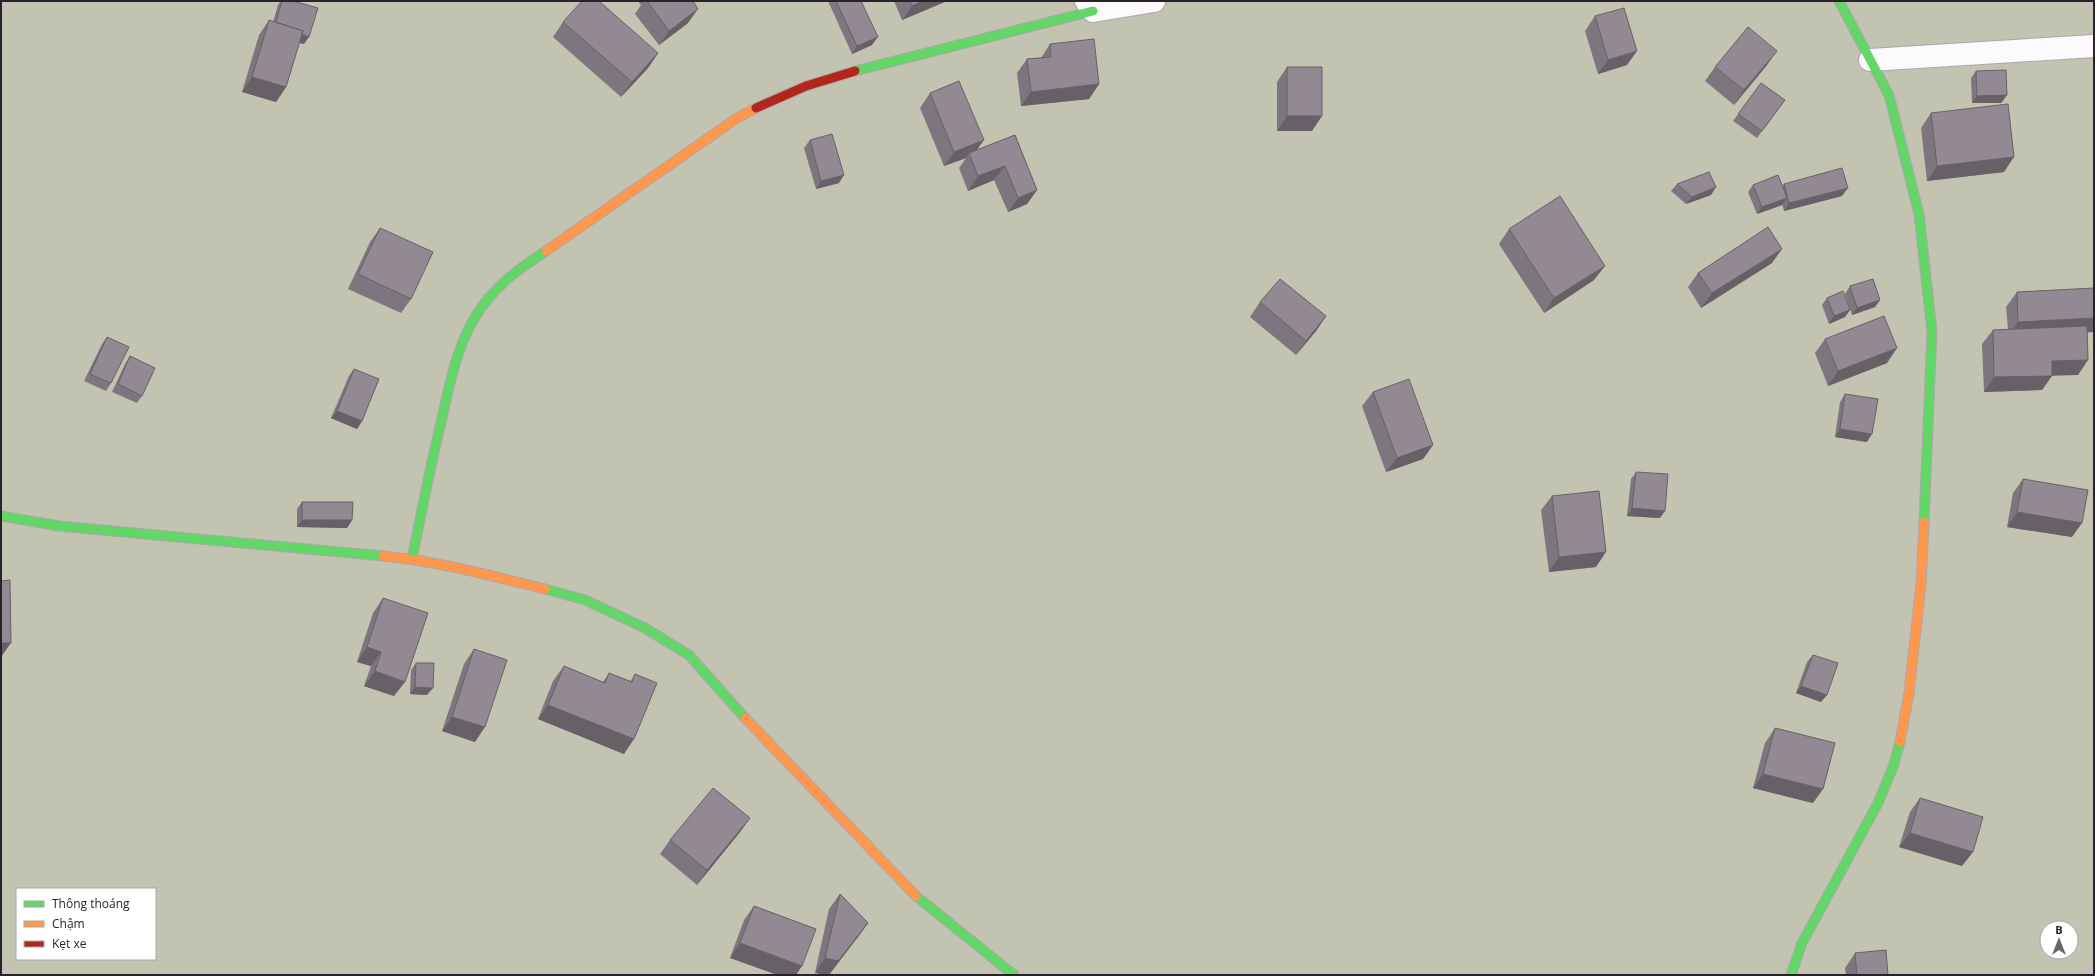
<svg xmlns="http://www.w3.org/2000/svg" width="2095" height="976" font-family="'Open Sans',sans-serif">
  <style>
    .forest { fill: #c3c3b1; fill-rule: evenodd }
    .lines { fill: none; stroke-linecap: round; stroke-linejoin: round }
    .street-casing { stroke: #ada6ae; stroke-width: 24 }
    .fast-casing { stroke: #ada6ae; stroke-width: 11 }
    .slow-casing { stroke: #ada6ae; stroke-width: 11 }
    .jam-casing { stroke: #ada6ae; stroke-width: 11 }
    .street { stroke: #fcfafc; stroke-width: 22 }
    .fast { stroke: #63d668; stroke-width: 9 }
    .slow { stroke: #ff974d; stroke-width: 9 }
    .jam { stroke: #b3261e; stroke-width: 9 }
    .wall { fill: #7e767e }
    .shaded-wall { fill: #676067 }
    .building { fill: #938993; stroke: #676067 }
  </style>
  <rect width="100%" height="100%" fill="#eae0ea"/>
  <path class="forest" d="M1 1H2094V975H1ZM17 889H155V959H17ZM2047 928H2071V952H2047Z"/>
  <g class="lines">
    <defs>
      <path id="street" d="M1086 1 1093 11 1154 1
        M1870 60 2094 46"/>
      <path id="fast" d="M1839 1 1889 95 1919 214 1932 332 1924 522
        M855 71 1093 11
        M1 516 59 526 383 556
        M412 559C422 510 431 462 443 414 451 376 460 335 484 304 503 279 521 268 546 251
        M545 589 585 600 645 628 689 655 745 718
        M916 896 1014 975
        M1791 975 1802 943 1878 803 1893 767 1900 742"/>
      <path id="slow" d="M546 251 737 118 756 108
        M383 556C438 561 491 576 545 589
        M745 718 916 896
        M1900 742 1909 693 1921 585 1924 522"/>
      <path id="jam" d="M756 108 806 86 855 71"/>
    </defs>
    <use href="#street" class="street-casing"/>
    <use href="#fast" class="fast-casing"/>
    <use href="#slow" class="slow-casing"/>
    <use href="#jam" class="jam-casing"/>
    <use href="#street" class="street"/>
    <use href="#fast" class="fast"/>
    <use href="#slow" class="slow"/>
    <use href="#jam" class="jam"/>
  </g>
  <path class="wall" d="M281 1H293L304 44 299 43 286 87 276 102 242 92 259 35 269 20 273 22 278 5Z
    M638 1H693L688 23 659 45 635 14 641 5Z
    M828 1H861L872 45 852 54Z
    M894 1H947L902 20Z
    M1595 16 1627 65 1598 74 1585 31Z
    M563 22 658 53 648 68 621 97 553 37Z
    M1050 44 1099 84 1089 99 1021 106 1017 73 1027 59 1041 58Z
    M1767 65 1734 105 1705 81 1715 67Z
    M1287 67 1312 131H1277V82Z
    M1976 71 2007 95 2001 103H1972L1971 78Z
    M1761 83 1785 100 1757 138 1733 121Z
    M930 93 977 150 1015 135 1037 190 1027 204 1008 212 994 180 968 191 959 168 966 158 944 166 920 108Z
    M1931 113 2004 172 1927 181 1921 128Z
    M810 140 839 183 816 189 804 148Z
    M1677 184 1711 195 1686 204 1671 191Z
    M1784 184 1842 196 1784 211 1782 204V205L1757 214 1748 192 1753 185 1782 186Z
    M380 228 411 299 401 313 348 289 370 242Z
    M1509 229 1594 280 1544 313 1499 244Z
    M1772 263 1701 308 1688 287 1698 273Z
    M1850 286 1880 300 1875 307 1852 315 1845 294Z
    M2017 292 2087 333 2078 375H2052L2042 390 1984 392 1982 344 1993 330 2008 329 2006 307Z
    M1827 298 1850 310 1845 317 1829 324 1822 305Z
    M1260 302 1326 316 1316 331 1296 355 1250 317Z
    M107 337 111 383 106 391 84 381 102 344Z
    M1825 339 1887 363 1828 386 1815 353Z
    M130 356 142 396 137 403 112 392 125 364Z
    M354 369 362 421 357 429 331 418 349 376Z
    M1373 392 1433 445 1423 459 1386 472 1362 406Z
    M1845 394 1867 442 1835 437 1840 402Z
    M1636 472 1660 518 1627 516 1631 479Z
    M2023 479 2072 537 2007 527 2013 493Z
    M1552 496 1596 567 1549 572 1541 510Z
    M302 502 352 520 347 528 297 527V509Z
    M383 598 394 696 364 686 371 666 357 662 373 613Z
    M474 649 475 742 442 731 464 664Z
    M1813 655 1821 702 1796 693 1807 662Z
    M416 663 427 695 410 694 411 670Z
    M564 666 603 682 609 673 630 682 635 674 624 754 538 719 553 681Z
    M1775 728 1813 803 1753 788 1765 743Z
    M1920 798 1962 866 1899 847 1910 812Z
    M750 818 740 832 697 885 660 854 670 840Z
    M840 894 868 923 858 937 815 973 829 909Z
    M754 906 816 929 730 958 744 920Z
    M1855 953 1888 975H1846L1845 968Z"/>
  <path class="shaded-wall" d="M923 1H947L902 20 912 6Z
    M698 9 688 23 659 45 669 31Z
    M275 26 309 37 304 44 270 34Z
    M878 37 872 45 852 54 857 46Z
    M1637 51 1627 65 1598 74 1608 60Z
    M1777 51 1767 65 1734 105 1744 90Z
    M658 53 648 68 621 97 632 82Z
    M252 77 286 87 276 102 242 92Z
    M1099 84 1089 99 1021 106 1031 92Z
    M2007 95 2001 103H1972L1977 96Z
    M1287 116H1322L1312 131H1277Z
    M984 140 974 154 969 153 966 158 944 166 954 152Z
    M2014 157 2004 172 1927 181 1937 166Z
    M1005 166 994 180 968 191 978 176Z
    M844 175 839 183 816 189 821 181Z
    M1716 187 1711 195 1686 204 1692 197Z
    M1848 188 1842 196 1784 211 1789 203Z
    M1037 190 1027 204 1008 212 1018 198Z
    M1787 198 1782 205 1757 214 1762 207Z
    M1782 249 1772 263 1701 308 1712 293Z
    M1605 266 1594 280 1544 313 1554 298Z
    M1880 300 1875 307 1852 315 1857 308Z
    M1850 310 1845 317 1829 324 1834 316Z
    M1326 316 1316 331 1296 355 1306 341Z
    M2094 318V332L2008 337 2018 322Z
    M1897 348 1887 363 1828 386 1838 371Z
    M2088 360 2078 375 2042 376 2052 361Z
    M2052 376 2042 390 1984 392 1994 377Z
    M337 411 362 421 357 429 331 418Z
    M1840 429 1872 434 1867 442 1835 437Z
    M1433 445 1423 459 1386 472 1397 458Z
    M1632 508 1665 511 1660 518 1627 516Z
    M2017 512 2082 523 2072 537 2007 527Z
    M302 520H352L347 528 297 527Z
    M1606 552 1596 567 1549 572 1559 557Z
    M1 643H11L1 657Z
    M367 647 381 652 371 666 357 662Z
    M375 671 405 682 394 696 364 686Z
    M1801 686 1827 695 1821 702 1796 693Z
    M415 687 433 688 427 695 410 694Z
    M548 705 634 739 624 754 538 719Z
    M452 717 485 727 475 742 442 731Z
    M1763 774 1823 789 1813 803 1753 788Z
    M750 818 740 832 697 885 707 870Z
    M1910 833 1973 852 1962 866 1899 847Z
    M868 923 858 937 829 975H825L815 973 825 958Z
    M740 943 802 966 796 975H777L730 958Z"/>
  <path class="building" d="M282 1H293L318 8 309 37 302 34 303 31 276 22Z
    M582 1H599L658 53 632 82 563 22Z
    M647 1H693L698 9 669 31Z
    M836 1H861L878 37 857 46Z
    M910 1H923L912 6Z
    M1624 8 1637 51 1608 60 1595 16Z
    M269 20 303 31 286 87 252 77Z
    M1748 27 1777 51 1744 90 1715 67Z
    M1094 39 1099 84 1031 92 1027 59 1051 57 1050 44Z
    M1287 67H1322V116H1287Z
    M2006 70 2007 95 1977 96 1976 71Z
    M959 81 984 140 954 152 930 93Z
    M1761 83 1785 100 1762 131 1738 114Z
    M2008 104 2014 157 1937 166 1931 113Z
    M832 134 844 175 821 181 810 140Z
    M1015 135 1037 190 1018 198 1005 166 978 176 969 153Z
    M1842 168 1848 188 1789 203 1784 184Z
    M1709 172 1716 187 1692 197 1677 184Z
    M1778 175 1787 198 1762 207 1753 185Z
    M1560 196 1605 266 1554 298 1509 229Z
    M1768 227 1782 249 1712 293 1698 273Z
    M380 228 433 252 411 299 358 274Z
    M1280 279 1326 316 1306 341 1260 302Z
    M1873 279 1880 300 1857 308 1850 286Z
    M2094 288V318L2018 322 2017 292Z
    M1843 291 1850 310 1834 316 1827 298Z
    M1884 316 1897 348 1838 371 1825 339Z
    M2087 326 2088 360 2052 361V376L1994 377 1993 330Z
    M107 337 129 347 111 383 90 374Z
    M130 356 155 368 142 396 118 384Z
    M354 369 379 379 362 421 337 411Z
    M1409 379 1433 445 1397 458 1373 392Z
    M1845 394 1878 399 1872 434 1840 429Z
    M1636 472 1668 474 1665 511 1632 508Z
    M2023 479 2088 490 2082 523 2017 512Z
    M1599 491 1606 552 1559 557 1552 496Z
    M302 502H353L352 520H302Z
    M10 580 11 643H1V581Z
    M383 598 428 613 405 682 375 671 381 652 367 647Z
    M474 649 507 660 485 727 452 717Z
    M1813 655 1838 663 1827 695 1801 686Z
    M416 663H434L433 688 415 687Z
    M564 666 605 683 609 673 632 682 635 674 657 683 634 739 548 705Z
    M1775 728 1835 743 1823 789 1763 774Z
    M713 788 750 818 707 870 670 840Z
    M1920 798 1983 817 1973 852 1910 833Z
    M840 894 868 923 838 961 825 958Z
    M754 906 816 929 802 966 740 943Z
    M1886 950 1888 975H1857L1855 953Z"/>
  <rect width="2095" height="976" fill="none" stroke="#29222a" stroke-width="4"/>
  <rect x="16" y="888" width="140" height="72" fill="#ffffff" stroke="#a9a7aa"/>
  <rect x="24" y="901" width="20" height="6" fill="#63d668" stroke="#a9a7aa"/>
  <text x="52" y="908" font-size="12" fill="#29222a">Thông thoáng</text>
  <rect x="24" y="921" width="20" height="6" fill="#ff974d" stroke="#a9a7aa"/>
  <text x="52" y="928" font-size="12" fill="#29222a">Chậm</text>
  <rect x="24" y="941" width="20" height="6" fill="#b3261e" stroke="#a9a7aa"/>
  <text x="52" y="948" font-size="12" fill="#29222a">Kẹt xe</text>
  <g transform="translate(2059 940)"><circle r="19" fill="#ffffff" stroke="#a9a7aa"/>
  <path d="M0-3L7 15L0 10L-7 15Z" fill="#6d646d"/>
  <text y="-6" font-size="11" font-weight="bold" text-anchor="middle" fill="#29222a">B</text>
  </g>
</svg>
